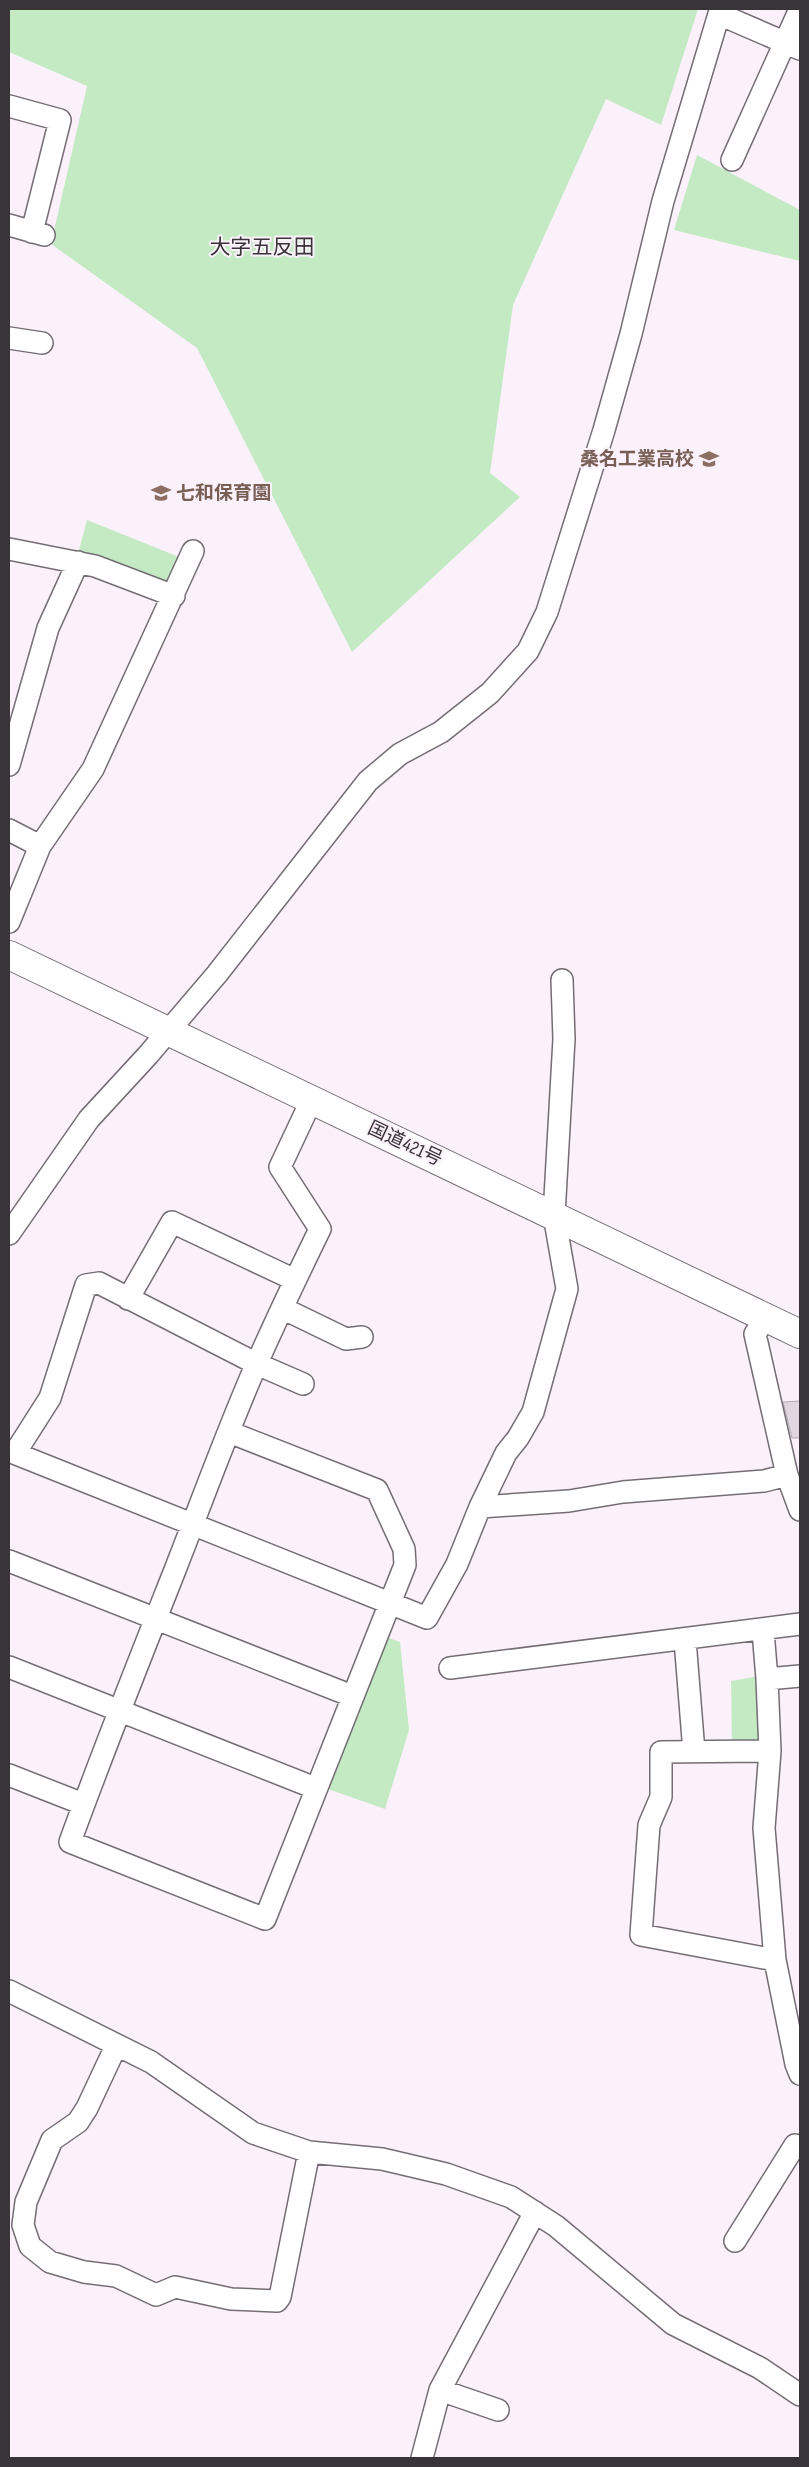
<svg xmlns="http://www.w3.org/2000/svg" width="809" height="2467" font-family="'Sofia Sans Condensed','Noto Sans JP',sans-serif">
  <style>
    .green { fill: #c3eac3 }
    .building { fill: #e0d7e0; stroke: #b3abb3 }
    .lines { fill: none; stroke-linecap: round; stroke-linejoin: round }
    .minor-casing { stroke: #756d75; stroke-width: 24 }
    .highway-casing { stroke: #756d75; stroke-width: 30 }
    .minor { stroke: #fff; stroke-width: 21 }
    .highway { stroke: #fff; stroke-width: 28 }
    .labels { text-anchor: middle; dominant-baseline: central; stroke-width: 4; stroke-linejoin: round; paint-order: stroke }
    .education-label { font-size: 19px; font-weight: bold; fill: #785e54; stroke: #fbf1fb; text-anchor: end }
    .street-label { font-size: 19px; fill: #383438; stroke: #fbf1fb }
    .quarter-label { font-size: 21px; fill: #383438; stroke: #fbf1fb }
  </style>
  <rect width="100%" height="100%" fill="#fbf1fb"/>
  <path class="green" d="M9 9H698L661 125 606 99 513 305 490 473 520 497 352 652 197 348 51 244 87 86 9 52Z
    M697 155 800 210V261L674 230Z
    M87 520 184 559 172 591 77 558Z
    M386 1637 400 1642 409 1730 385 1809 328 1789Z
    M760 1676 763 1739 755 1744 732 1745 731 1681Z"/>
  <path class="building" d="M800 1401V1438H792L783 1402Z"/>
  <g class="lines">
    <defs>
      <path id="minor" d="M9 106 60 120 32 232
        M732 160 800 9
        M9 225 44 235
        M9 338 42 343
        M9 549 95 566 174 596
        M9 765 48 628 78 562
        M9 830 40 846
        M9 922 40 846 93 769 193 551
        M562 980 564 1039 554 1215 567 1289 533 1412 518 1438 506 1453 480 1507 569 1501 623 1492 764 1481 787 1475 755 1334 766 1317
        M9 1234 89 1119 148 1055 217 974 368 781 400 754 441 732 490 693 528 651 547 612 604 430 631 334 663 201 719 14 800 49
        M128 1299 172 1222 295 1280
        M282 1308 346 1339 362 1337
        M229 1432 377 1490 404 1549 405 1565 265 1919 70 1842C103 1751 139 1661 175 1570 202 1501 227 1431 257 1363 277 1318 298 1274 320 1229L280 1167 312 1099
        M9 1451 427 1618 457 1564 480 1507
        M15 1453 50 1398 86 1285 99 1283 257 1364 303 1384
        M787 1475 800 1510
        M9 1561 352 1696
        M763 1631 767 1679
        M685 1640 694 1752
        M9 1667 315 1788
        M450 1668 800 1624
        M800 1676 767 1679 770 1751 764 1828 775 1960 796 2064 800 2074
        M770 1751 661 1752V1797L649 1825 641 1935 775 1960
        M9 1775 83 1804
        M9 1991 151 2062 253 2133 309 2152 382 2159 446 2174 511 2197 556 2226 673 2324 760 2368 800 2395
        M116 2046 87 2108 78 2122 52 2140 26 2202 23 2225 30 2246 50 2262 84 2272 116 2276 156 2295 175 2287 231 2299 277 2301 280 2297 309 2152
        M735 2241 795 2145 800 2147
        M440 2390 498 2410
        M422 2458 440 2390 535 2212"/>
      <path id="highway" d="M9 955 800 1334"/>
    </defs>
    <use href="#minor" class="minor-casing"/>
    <use href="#highway" class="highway-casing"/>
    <use href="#minor" class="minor"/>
    <use href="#highway" class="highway"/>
  </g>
  <defs>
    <symbol id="school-bare" viewBox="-9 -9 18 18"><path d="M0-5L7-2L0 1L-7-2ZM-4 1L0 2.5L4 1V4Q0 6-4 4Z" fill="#8d6e63" stroke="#fbf1fb" stroke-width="2.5" paint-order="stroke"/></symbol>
  </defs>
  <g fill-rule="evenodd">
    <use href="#school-bare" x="695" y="445" width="28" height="28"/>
    <use href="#school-bare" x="147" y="479" width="28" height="28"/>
  </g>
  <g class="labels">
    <g class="education-label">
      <text x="694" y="459">桑名工業高校</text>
      <text x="176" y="493" text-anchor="start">七和保育園</text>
    </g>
    <g class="street-label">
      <text transform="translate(405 1144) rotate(25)">国道421号</text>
    </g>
    <g class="quarter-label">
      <text x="262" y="247">大字五反田</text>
    </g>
  </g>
  <rect width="809" height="2467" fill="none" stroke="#383438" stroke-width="20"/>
</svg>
